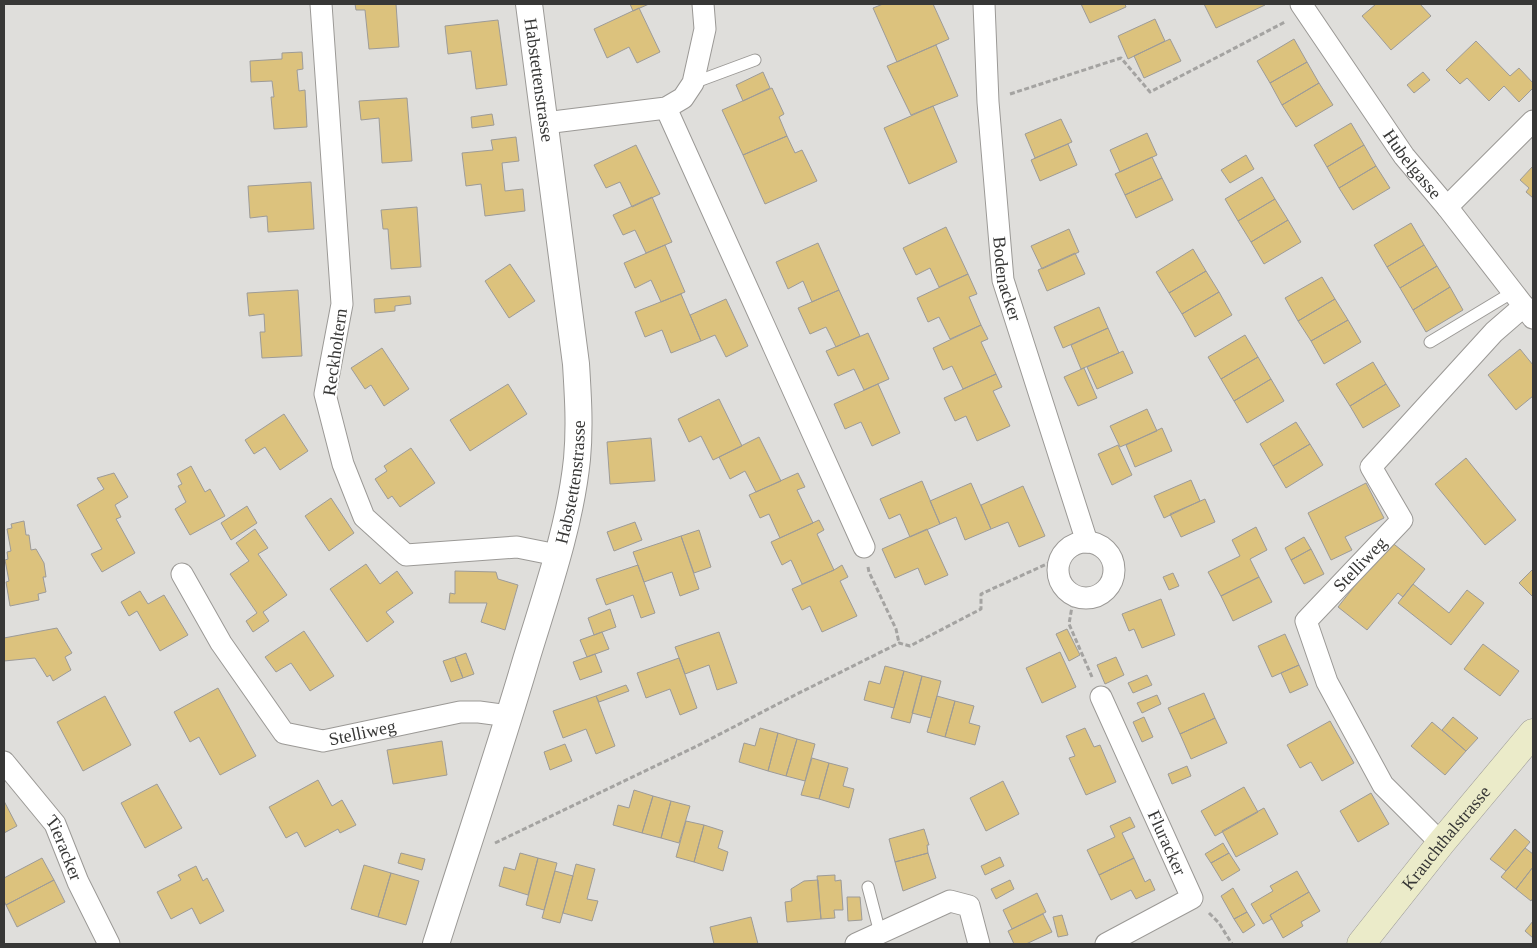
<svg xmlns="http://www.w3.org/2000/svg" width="1537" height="948" font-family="Georgia,serif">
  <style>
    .building { fill: #dcc27d; stroke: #9d9b98 }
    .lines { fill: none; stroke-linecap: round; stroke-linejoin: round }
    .service-casing { stroke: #9b9996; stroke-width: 13 }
    .minor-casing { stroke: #9b9996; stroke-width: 23 }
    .tertiary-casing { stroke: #9b9996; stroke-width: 28 }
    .secondary-casing { stroke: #9b9996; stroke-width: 29 }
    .path { stroke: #a4a3a1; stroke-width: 3; stroke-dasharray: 5 2.5; stroke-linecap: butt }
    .service { stroke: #fff; stroke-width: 11 }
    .minor { stroke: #fff; stroke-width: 21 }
    .tertiary { stroke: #fff; stroke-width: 26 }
    .secondary { stroke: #ebebc9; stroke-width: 28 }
    .labels { text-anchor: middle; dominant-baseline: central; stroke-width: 4; stroke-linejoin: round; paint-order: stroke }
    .street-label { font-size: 18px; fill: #373736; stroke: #fff }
  </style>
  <rect width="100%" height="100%" fill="#dfdedb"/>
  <path class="building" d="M355 4H396L399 47 369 49 365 10H356Z
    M630 4H649L633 11Z
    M883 4H933L949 39 897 62 873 8Z
    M1081 4H1125L1126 7 1090 23Z
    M1204 4H1264L1265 5 1216 28Z
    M1376 4H1420L1431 16 1391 50 1362 16Z
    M639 8 660 52 637 63 629 47 607 58 594 29Z
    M1155 19 1165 41 1128 59 1118 36Z
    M498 20 507 85 476 89 471 51 448 54 445 26Z
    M1170 39 1181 61 1144 78 1134 56Z
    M1294 39 1307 62 1270 83 1257 61Z
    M1476 41 1510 76 1519 68 1533 83V88L1519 102 1504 86 1489 101 1467 78 1460 84 1446 70Z
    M936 45 958 96 911 115 887 66Z
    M302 52 303 69 297 70 299 91 305 90 307 127 274 129 271 97H274L272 81 251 82 250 61 282 59V53Z
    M1307 62 1319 83 1282 105 1270 83Z
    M763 72 770 88 743 101 736 85Z
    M1423 72 1430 80 1414 93 1407 85Z
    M1319 83 1333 105 1296 127 1282 105Z
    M772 88 784 114 779 117 787 136 743 155 722 110Z
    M407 98 412 161 382 163 379 118 361 120 359 101Z
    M933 106 957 162 909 184 884 128Z
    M492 114 494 125 472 128 471 117Z
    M1061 119 1072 142 1035 158 1025 134Z
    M1351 123 1364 145 1327 167 1314 145Z
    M1147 133 1157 155 1120 172 1110 150Z
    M787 136 795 153 802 150 817 181 765 204 743 155Z
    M516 137 519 161 502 163 505 191 523 189 525 211 485 216 481 184 466 186 462 153 493 150 491 140Z
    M1068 144 1077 165 1040 181 1031 160Z
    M636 145 660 194 632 207 620 182 606 188 594 165Z
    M1364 145 1376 166 1339 188 1327 167Z
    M1246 155 1254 169 1230 183 1221 170Z
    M1152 157 1162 178 1125 195 1115 174Z
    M1376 166 1390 188 1353 210 1339 188Z
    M1533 166V198L1526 192 1529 188 1520 180Z
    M1262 177 1275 199 1238 221 1225 199Z
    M1162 178 1173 200 1136 218 1125 195Z
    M311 182 314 229 268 232 267 216 250 218 248 186Z
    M652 197 672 242 646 253 635 230 623 235 613 215Z
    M1275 199 1288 220 1251 242 1238 221Z
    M417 207 421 267 391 269 388 229H383L381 210Z
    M1288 220 1301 242 1264 264 1251 242Z
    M1411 223 1424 245 1387 267 1374 245Z
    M946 227 968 274 939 287 930 268 916 275 903 248Z
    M1069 229 1079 252 1042 269 1031 246Z
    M818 243 839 290 812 302 803 281 788 289 776 262Z
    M665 245 685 292 661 302 651 280 635 288 624 263Z
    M1424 245 1437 266 1400 288 1387 267Z
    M1193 249 1206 271 1169 293 1156 272Z
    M1075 253 1085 274 1047 291 1038 270Z
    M510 264 535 301 509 318 485 281Z
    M1437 266 1450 287 1413 310 1400 288Z
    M1206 271 1219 292 1182 314 1169 293Z
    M968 274 977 294 969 297 981 325 950 339 939 317 928 322 917 298Z
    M1322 277 1335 299 1298 321 1285 298Z
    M1450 287 1463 310 1426 332 1413 310Z
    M298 290 302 356 262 358 260 332H265L264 314 249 316 247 293Z
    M839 290 860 336 836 347 826 327 810 334 798 308Z
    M1219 292 1232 315 1195 337 1182 314Z
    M681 294 701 341 671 353 662 330 645 337 635 312Z
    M410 296 411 304 395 306V311L375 313 374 299Z
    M726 299 748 346 726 357 715 335 701 341 690 315Z
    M1335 299 1348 320 1311 341 1298 321Z
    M1099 307 1108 328 1063 348 1054 327Z
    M1348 320 1361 342 1324 364 1311 341Z
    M981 325 988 339 981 342 996 374 963 389 952 366 943 370 933 348Z
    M1108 328 1119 353 1081 369 1071 345Z
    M868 333 889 379 864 390 854 369 838 376 826 351Z
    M1245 335 1258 357 1221 379 1208 357Z
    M382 348 409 389 384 406 371 385 365 389 351 368Z
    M1520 349 1533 365V396L1516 410 1488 375Z
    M1123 351 1133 373 1097 389 1087 367Z
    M1258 357 1271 379 1234 401 1221 379Z
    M1373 362 1386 384 1350 406 1336 384Z
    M1084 368 1097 398 1078 406 1064 377Z
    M996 374 1002 387 993 391 1010 426 977 441 966 416 955 421 944 398Z
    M1271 379 1284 401 1247 423 1234 401Z
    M508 384 527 414 470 451 450 420Z
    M878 384 900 433 872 446 861 422 845 429 834 404Z
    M1386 384 1400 406 1363 428 1350 406Z
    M719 399 742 446 713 460 701 436 689 442 678 419Z
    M1147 409 1157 431 1120 447 1110 426Z
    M284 414 308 451 280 470 265 447 254 454 245 440Z
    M1296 422 1310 444 1273 466 1260 444Z
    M1162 428 1172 451 1135 467 1126 445Z
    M759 437 781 481 756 492 745 471 730 479 719 457Z
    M651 438 655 481 610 484 607 442Z
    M1310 444 1323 465 1286 488 1273 466Z
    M1118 445 1132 475 1112 485 1098 454Z
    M411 448 435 483 400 507 392 496 388 499 375 479 387 471 384 466Z
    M1466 458 1516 520 1485 545 1435 484Z
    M191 466 205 492 210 489 225 516 190 535 175 509 186 502 178 486 182 484 177 474Z
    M114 473 128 497 115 505 121 517 116 519 135 553 102 572 91 554 102 549 77 505 104 489 97 478Z
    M798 473 805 487 797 490 813 523 780 538 769 514 760 518 749 495Z
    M1191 480 1200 501 1164 518 1154 496Z
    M922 481 940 524 910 537 900 514 889 519 880 499Z
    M971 483 991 529 965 540 956 517 940 524 930 501Z
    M1366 483 1384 518 1345 537 1352 550 1331 560 1308 513Z
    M1023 486 1045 536 1019 547 1008 522 991 529 981 505Z
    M331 498 354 533 329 551 305 516Z
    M1205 499 1215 522 1181 537 1170 514Z
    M247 506 257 523 231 540 221 523Z
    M819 520 824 530 817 534 834 570 802 584 791 560 782 565 771 542Z
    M24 521 26 535H29L31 550 36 549 44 563 46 577H43L46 592 38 594 39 600 10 606 6 582 9 581 5 560 8 559 7 552 11 551 7 529 12 528 11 524Z
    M635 522 642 540 614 551 607 532Z
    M1256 527 1267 550 1250 559 1259 577 1221 596 1208 572 1240 556 1232 540Z
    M255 529 268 548 258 554 287 595 263 612 269 621 253 632 246 621 257 613 230 574 249 561 236 543Z
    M927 529 948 575 925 585 918 568 895 578 882 549Z
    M699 530 711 567 694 573 681 536Z
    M681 536 699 589 680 596 672 572 644 582 633 552Z
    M1304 537 1311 549 1291 560 1285 548Z
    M1390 541 1425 569 1403 597 1398 593 1367 630 1338 607Z
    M1311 549 1324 574 1304 584 1291 560Z
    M366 564 380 584 397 571 413 593 386 612 394 622 367 642 330 589Z
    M638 565 655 613 641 618 633 595 606 605 596 579Z
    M842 565 848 577 840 581 857 616 822 632 810 606 802 610 792 589 834 570Z
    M1533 569V597L1519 583Z
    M455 571 496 572 498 579 518 585 505 630 481 622 487 603H449L450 593 455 594Z
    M1173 573 1179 586 1169 590 1163 577Z
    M1259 577 1272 602 1233 621 1221 596Z
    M1413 584 1449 613 1467 590 1484 603 1451 645 1398 603Z
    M140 591 148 604 164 595 188 635 160 651 137 611 129 616 121 602Z
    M1161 599 1175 635 1142 648 1134 629 1129 631 1122 614Z
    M610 609 616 627 594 635 588 618Z
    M57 628 72 653 65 657 71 670 53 681 50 675 47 677 35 658 4 661V638Z
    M1067 629 1080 655 1069 661 1056 634Z
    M304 631 334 676 310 691 291 663 276 672 265 657Z
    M602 632 609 649 587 657 580 640Z
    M719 632 737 683 717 690 709 665 685 674 675 647Z
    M1285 634 1299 665 1272 677 1258 646Z
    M1483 644 1519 671 1500 696 1464 669Z
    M1060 652 1076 687 1042 703 1026 668Z
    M466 653 474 674 463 678 455 657Z
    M595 654 602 672 580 680 573 662Z
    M455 657 463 678 451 682 443 661Z
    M1116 657 1124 675 1105 684 1097 665Z
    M679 658 697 708 680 715 670 689 646 698 637 673Z
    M1299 665 1308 685 1290 693 1281 673Z
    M885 666 904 671 894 708 864 700 869 681 880 684Z
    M904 671 922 676 910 723 891 718Z
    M1147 675 1152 685 1133 693 1128 683Z
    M922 676 941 681 931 718 912 713Z
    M626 685 629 691 599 702 596 696Z
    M218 688 256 756 220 775 199 737 190 742 174 712Z
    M1204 693 1215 718 1180 734 1168 708Z
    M1157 695 1161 704 1142 713 1137 703Z
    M105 696 131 745 83 771 57 722Z
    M596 696 615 746 596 754 586 729 563 738 553 711Z
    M937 696 955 701 945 737 927 732Z
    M955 701 974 706 969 723 980 726 975 745 945 737Z
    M1144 717 1153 737 1142 742 1133 722Z
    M1453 717 1478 738 1466 751 1442 730Z
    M1215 718 1227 743 1191 759 1180 734Z
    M1330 721 1354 763 1322 781 1311 762 1300 768 1287 745Z
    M1432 722 1466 751 1445 775 1411 746Z
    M760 728 778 733 768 771 739 762 744 743 755 746Z
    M1085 728 1094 747 1100 745 1116 782 1086 795 1069 758 1075 756 1066 736Z
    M778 733 797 739 786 776 768 771Z
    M797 739 815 744 805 781 786 776Z
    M442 741 447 775 393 784 387 750Z
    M565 744 572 761 550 770 544 752Z
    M812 758 829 763 819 799 801 795Z
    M829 763 848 768 843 786 854 789 849 808 819 799Z
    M1187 766 1191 776 1172 784 1168 774Z
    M318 780 332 806 342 800 356 825 340 833 338 829 305 847 297 832 286 838 269 807Z
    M1003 781 1019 814 986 831 970 798Z
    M157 784 182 828 145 848 121 803Z
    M1244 787 1258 812 1215 836 1201 811Z
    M634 790 653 796 642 833 613 825 618 805 629 808Z
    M1371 793 1389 824 1358 842 1340 811Z
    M653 796 671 801 661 838 642 833Z
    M4 801 17 826 4 833Z
    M671 801 690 806 679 843 661 838Z
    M1264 808 1278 834 1236 857 1222 831Z
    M1130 817 1135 827 1122 833 1134 858 1099 875 1087 850 1115 837 1110 826Z
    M686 821 704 825 694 862 676 857Z
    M704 825 723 831 718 848 728 852 723 871 694 862Z
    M924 829 929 845H927L928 853 895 862 889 839Z
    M1515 829 1530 842 1506 871 1490 859Z
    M1223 843 1229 853 1211 863 1205 854Z
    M1525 848 1533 854V867L1516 889 1501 877Z
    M401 853 425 859 422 870 398 863Z
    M520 853 538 858 528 895 499 886 504 867 515 870Z
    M928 853 936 878 903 891 895 862Z
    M1229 853 1240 870 1222 881 1211 863Z
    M1000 857 1004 866 985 875 981 866Z
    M42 858 54 880 6 905 4 901V878Z
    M538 858 557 863 544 910 526 905Z
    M1134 858 1145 882 1150 879 1155 890 1136 899 1131 890 1111 900 1099 875Z
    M576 864 595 869 587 899 598 901 592 921 563 913Z
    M364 865 391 873 378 917 351 909Z
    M196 866 203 881 207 878 224 911 200 924 192 908 171 919 157 892 181 880 178 875Z
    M1533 867V898L1531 901 1516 889Z
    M555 871 573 876 560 923 542 918Z
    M1297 871 1309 892 1270 915 1272 919 1263 924 1251 904 1273 891 1270 886Z
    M391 873 419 881 406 925 378 917Z
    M835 875V881L841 880 843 910H834L835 918 821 919 817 876Z
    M54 880 65 902 17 927 6 905Z
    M818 880 821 919 787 922 785 902 792 901 791 889 804 881Z
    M1010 880 1014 889 996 899 991 889Z
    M1233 888 1247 912 1234 919 1221 896Z
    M1309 892 1320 911 1301 922 1303 926 1283 938 1270 915Z
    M1037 893 1046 912 1012 929 1003 910Z
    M847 897H860L862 920 848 921Z
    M1247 912 1255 925 1243 933 1234 919Z
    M1043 914 1052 932 1026 944H1014L1008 931Z
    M1062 915 1068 935 1058 937 1053 917Z
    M751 917 758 944H714L710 927Z
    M1533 921V938L1525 931Z"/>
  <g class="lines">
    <defs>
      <path id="service" d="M693 83 755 60
        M1430 342 1513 292
        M868 887 880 933"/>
      <g id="minor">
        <path d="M321 4 342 304 325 394 343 464 364 517 406 555 517 547 557 555"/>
        <path id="s1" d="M984 4 988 102 1003 280 1087 542"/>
        <path id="s2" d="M1301 4 1404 156 1447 207 1533 318"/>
        <path d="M666 108 864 547"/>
        <path d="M545 123 666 108 683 98 693 83 705 29 703 4"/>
        <path d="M1447 207 1533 121"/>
        <circle cx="1086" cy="570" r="28"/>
        <path id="s3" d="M182 574 221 643 284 733 323 741 460 712H479L509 716"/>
        <path id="s4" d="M1101 697 1192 898 1106 944"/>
        <path id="s5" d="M4 762 55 824 78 882 109 944"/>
        <path id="s6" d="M1441 843 1383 785 1327 682 1306 621 1402 520 1371 467 1494 332 1524 306"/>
        <path d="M856 944 950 901 969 906 979 944"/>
      </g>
      <g id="tertiary">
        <path id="s7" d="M436 944C466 849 498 755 526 660 546 594 570 527 577 459 580 427 578 396 576 364L529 4"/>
      </g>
      <g id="secondary">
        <path id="s8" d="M1361 944 1441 843 1533 733"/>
      </g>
    </defs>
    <use href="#service" class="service-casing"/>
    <use href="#minor" class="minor-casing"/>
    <use href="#tertiary" class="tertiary-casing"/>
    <use href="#secondary" class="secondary-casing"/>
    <path class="path" d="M1010 94 1121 58 1150 92 1285 22
      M868 567 869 572 896 629 899 643
      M1074 595 1069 624 1092 677
      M495 843 697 746 795 695 899 643 910 646 981 609V594L1060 558
      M1209 913 1219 923 1232 944"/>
    <use href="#service" class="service"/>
    <use href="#minor" class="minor"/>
    <use href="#tertiary" class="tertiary"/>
    <use href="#secondary" class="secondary"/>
  </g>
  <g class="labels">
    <g class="street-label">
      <text transform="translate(539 80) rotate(82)">Habstettenstrasse</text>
      <text stroke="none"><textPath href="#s2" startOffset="195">Hubelgasse</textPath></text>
      <text stroke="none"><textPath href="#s1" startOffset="276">Bodenacker</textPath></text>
      <text transform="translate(335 352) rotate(-82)">Reckholtern</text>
      <text stroke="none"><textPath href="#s7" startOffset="482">Habstettenstrasse</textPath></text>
      <text stroke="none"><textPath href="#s6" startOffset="342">Stelliweg</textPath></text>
      <text stroke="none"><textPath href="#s3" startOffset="269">Stelliweg</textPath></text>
      <text stroke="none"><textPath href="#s8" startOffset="136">Krauchthalstrasse</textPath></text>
      <text stroke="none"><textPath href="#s4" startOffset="160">Fluracker</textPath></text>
      <text stroke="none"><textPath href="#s5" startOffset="106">Tieracker</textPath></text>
    </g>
  </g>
  <rect width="1537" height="948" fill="none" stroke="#373736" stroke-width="10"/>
</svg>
